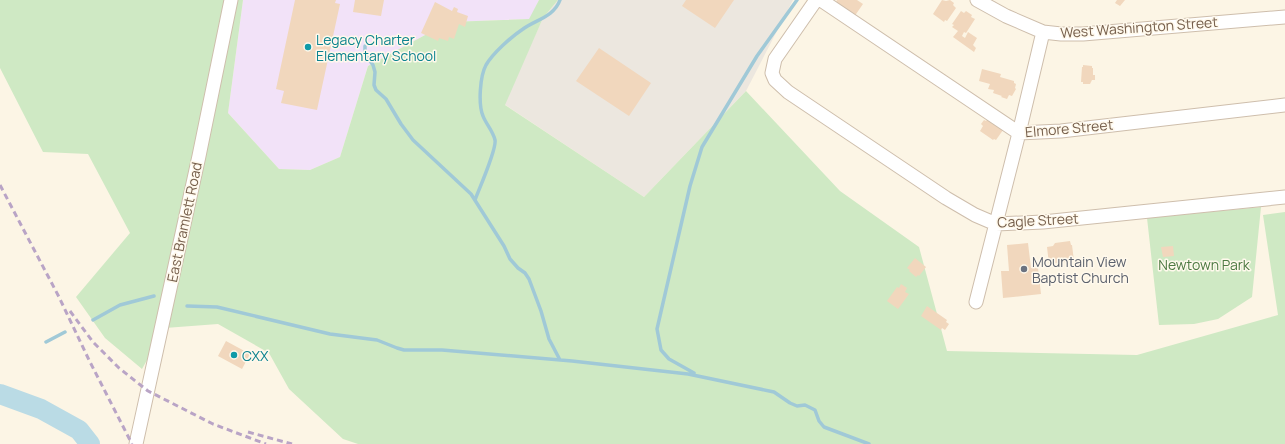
<svg xmlns="http://www.w3.org/2000/svg" width="1285" height="444" font-family="Manrope,sans-serif">
  <style>
    .industrial { fill: #ece7df }
    .education { fill: #f2e2f8 }
    .green { fill: #cfe9c4 }
    .lines { fill: none; stroke-linecap: round; stroke-linejoin: round }
    .stream { stroke: #a0c9d7; stroke-width: 3.5 }
    .river { stroke: #badbe5; stroke-width: 20 }
    .building { fill: #f1d7bd }
    .minor-casing { stroke: #cebeac; stroke-width: 15 }
    .minor { stroke: #fff; stroke-width: 13 }
    .rail { stroke: #b9a4c6; stroke-width: 3; stroke-dasharray: 6 4; stroke-linecap: butt }
    .culture-dot { fill: #0f9aa8; stroke: #fff9ec; stroke-width: 1.5 }
    .worship-dot { fill: #6b7280; stroke: #fff9ec; stroke-width: 1.5 }
    .labels { text-anchor: middle; dominant-baseline: central; stroke-width: 3; stroke-linejoin: round; paint-order: stroke }
    .street-label { font-size: 14px; fill: #755e4b; stroke: #fff9ec }
    .culture-label { font-size: 14px; fill: #0d838f; stroke: #fff9ec; text-anchor: start }
    .worship-label { font-size: 14px; fill: #5b616d; stroke: #fff9ec; text-anchor: start }
    .park-label { font-size: 14px; fill: #4d7a42; stroke: #fff9ec }
  </style>
  <rect width="100%" height="100%" fill="#fcf5e5"/>
  <path class="industrial" d="M558 0H793L746 91 644 197 504 104 543 18Z"/>
  <path class="education" d="M243 0H539L530 19 449 22 368 66 340 157 310 170 279 169 228 113Z"/>
  <path class="green" d="M0 0H243L228 113 279 169 310 170 340 157 368 66 449 22 529 19 539 0H558L543 18 505 105 644 197 746 91 840 191 919 247 947 351 1137 355 1278 315 1263 215 1285 212V444H358L343 439 289 389 269 353 218 324 165 328 142 369 105 338 76 297 130 233 88 154 43 152 0 68Z
    M1261 207 1252 297 1218 319 1194 324 1159 325 1147 218Z"/>
  <g class="lines">
    <path class="stream" d="M365 46V54L373 65 375 72 374 85 376 90 386 99 401 124 413 140 471 194 504 246 510 259 518 268 525 273 529 279 541 311 549 339 560 360
      M475 200C479 189 497 149 495 140 493 131 486 124 483 116 478 104 480 76 486 65 493 53 511 37 523 29 535 20 554 17 560 0
      M187 306 217 307 330 334 377 340 397 348 404 350H442L572 361 688 374 774 392 790 403 797 406 805 405 815 410 819 421 824 427 869 444
      M93 320 120 305 154 296
      M46 342 65 332
      M694 373 669 359 661 350 657 329 690 186 702 147 757 56 797 0"/>
    <path class="river" d="M0 394 41 409 79 430 90 444"/>
  </g>
  <path class="building" d="M295 0H336L335 3 340 4 317 110 281 103 284 91 276 89Z
    M355 0H384L381 16 353 12Z
    M686 0H734L715 28 682 6Z
    M837 0H857L863 4 854 17 835 4Z
    M942 0 946 1 950 0 954 3 953 5 956 8 947 21 945 20 944 22 933 14Z
    M1117 0H1125L1120 6 1115 3Z
    M435 2 452 11 454 7 458 9 457 12 468 16 465 27 459 24 454 39 449 37 448 41 439 38 438 41 421 33Z
    M961 11 964 13 966 11 972 15 971 17 975 19 966 33 964 32 962 36 965 38 968 32 977 38 973 45 976 48 974 52 953 37 958 31 952 27 954 25 952 24Z
    M599 48 651 83 629 116 576 81Z
    M1083 65 1092 66V68H1093V75H1095V80H1092L1090 84H1083V82H1081L1082 67H1083Z
    M982 69 1001 74 1000 77 1014 81V83L1016 84 1015 88 1016 89 1012 96 1009 95 1007 99 1001 97 1002 96 993 93 994 90 988 89 990 84 979 81Z
    M988 119 1003 130 996 140 994 139 993 140 980 131 983 126 981 124 984 120 986 121Z
    M1070 241 1071 245H1072L1074 261 1049 264 1047 247 1053 246 1055 243Z
    M1028 243 1031 268H1038L1041 294 1003 298 1001 271H1009L1007 245Z
    M1173 246 1174 256 1163 257 1161 247Z
    M915 258 926 267 919 276 918 275 916 277 909 271 910 270 907 268Z
    M901 284 907 288 905 292 909 294 898 309 887 301 897 287 899 288Z
    M927 306 947 320 946 322 949 324 945 330 942 328 941 330 921 316Z
    M226 341 250 354 242 369 218 356Z"/>
  <g class="lines">
    <defs>
      <path id="minor" d="M816 0 775 59 772 73 775 80 788 92 946 198 975 215 996 224 1043 222 1285 197
        M821 0 1019 133 1061 131 1285 105
        M977 0 1006 16 1043 32 1061 34H1083L1285 17
        M976 302 1019 133 1043 32
        M136 444 199 156 231 0"/>
    </defs>
    <use href="#minor" class="minor-casing"/>
    <use href="#minor" class="minor"/>
    <path class="rail" d="M0 185 59 297 89 360 132 444
      M70 311 93 342 119 368 148 391 213 424 266 444
      M248 432 292 444"/>
  </g>
  <g class="culture-dot">
    <circle cx="308" cy="47" r="4"/>
    <circle cx="234" cy="355" r="4"/>
  </g>
  <circle class="worship-dot" cx="1024" cy="269" r="4"/>
  <g class="labels">
    <g class="street-label">
      <text transform="translate(1139 27) rotate(-4)">West Washington Street</text>
      <text transform="translate(1069 128) rotate(-5)">Elmore Street</text>
      <text transform="translate(1038 220) rotate(-3)">Cagle Street</text>
      <text transform="translate(184 222) rotate(-78)">East Bramlett Road</text>
    </g>
    <g class="culture-label">
      <text x="316" y="39">Legacy Charter<tspan x="316" dy="16">Elementary School</tspan></text>
      <text x="242" y="355">CXX</text>
    </g>
    <g class="worship-label">
      <text x="1032" y="261">Mountain View<tspan x="1032" dy="16">Baptist Church</tspan></text>
    </g>
    <g class="park-label">
      <text x="1204" y="264">Newtown Park</text>
    </g>
  </g>
</svg>
